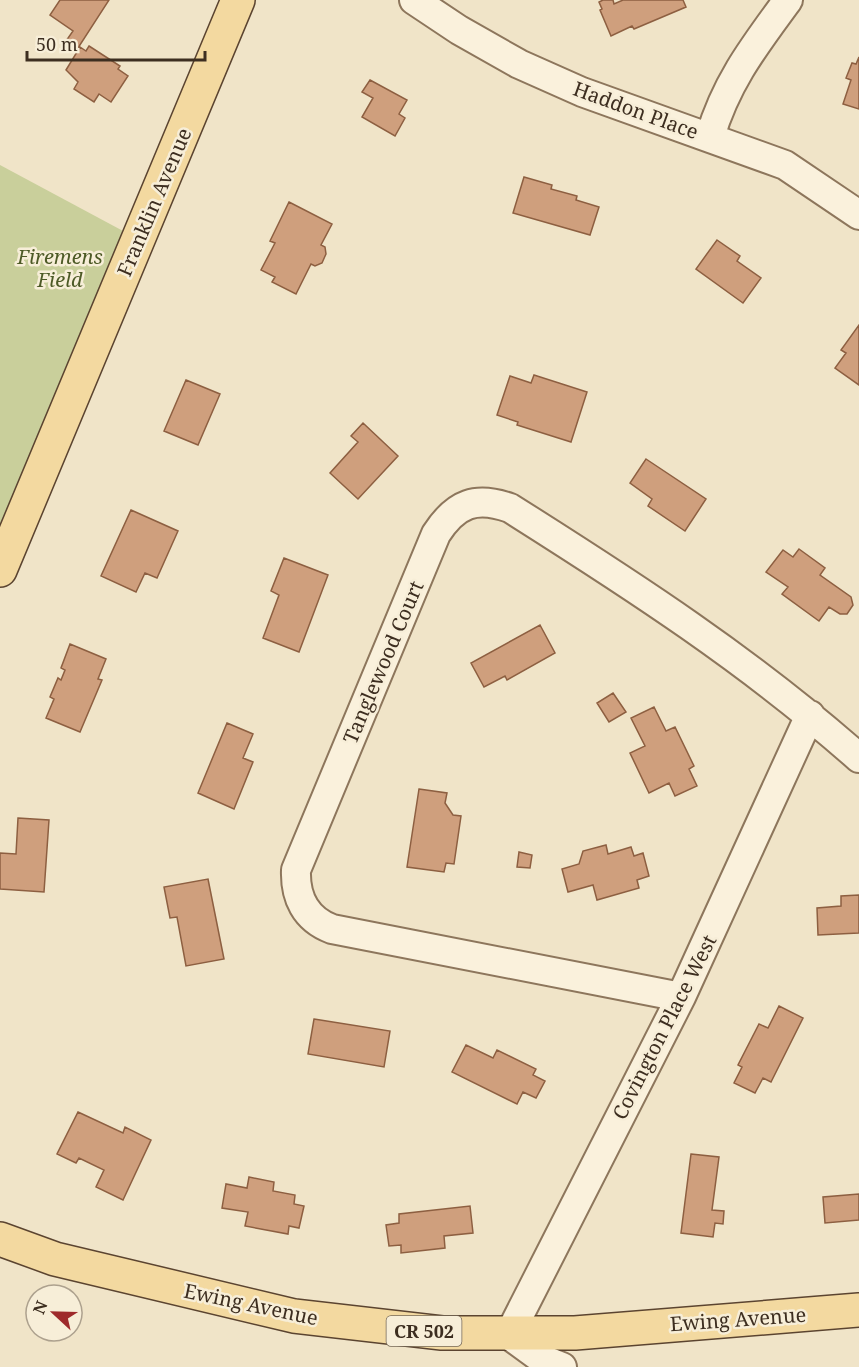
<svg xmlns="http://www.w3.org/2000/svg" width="859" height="1367" font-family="'Noto Serif',serif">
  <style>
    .green { fill: #c9cf9b }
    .building { fill: #cf9f7d; stroke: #8d5f41; stroke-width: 1.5 }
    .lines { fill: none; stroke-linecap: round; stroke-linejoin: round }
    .minor-casing { stroke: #8d765c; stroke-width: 32 }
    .major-casing { stroke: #5b4430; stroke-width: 36 }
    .minor { stroke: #faf1dc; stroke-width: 28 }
    .major { stroke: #f3d9a0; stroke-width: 33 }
    .labels { text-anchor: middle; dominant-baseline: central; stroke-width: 5; stroke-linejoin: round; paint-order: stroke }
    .shield { fill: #f7eed8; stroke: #756857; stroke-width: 1.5 }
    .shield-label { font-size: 18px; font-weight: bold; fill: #3d2e20 }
    .street-label { font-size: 20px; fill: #3d2e20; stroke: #f7eed8 }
    .park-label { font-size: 20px; font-style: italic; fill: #4d5a26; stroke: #f7eed8 }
  </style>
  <rect width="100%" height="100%" fill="#f0e4c8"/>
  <path class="green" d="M0 165 138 239 0 570Z"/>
  <path class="building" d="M60 0H109L78 48 66 41 73 31 50 15Z
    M603 0H613L614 4 623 0H683L686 7 634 29 632 26 611 36 600 10 602 9 599 2Z
    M89 46 120 66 118 69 128 76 111 102 99 94 94 102 74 89 78 82 66 70 80 47 86 51Z
    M859 57V109L843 104 851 80 846 78 852 63 856 64Z
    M370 80 407 100 399 114 405 118 395 136 362 117 373 98 362 92Z
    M524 177 552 185 551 189 577 196 576 200 599 207 590 235 513 213Z
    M289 202 332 224 321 245 325 247 326 254 322 263 315 266 311 264 296 294 272 282 275 277 261 270 275 243 270 241Z
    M717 240 740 256 737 261 761 278 743 303 696 269Z
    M859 325V385L835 368 846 353 841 350Z
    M534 375 587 392 571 442 517 425 518 422 497 415 510 376 531 383Z
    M186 380 220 394 198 445 164 431Z
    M363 423 398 456 358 499 330 473 358 442 351 436Z
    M646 459 706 499 685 531 648 506 652 499 630 483Z
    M131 510 178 531 157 578 145 573 136 592 101 576Z
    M799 549 825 568 820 575 851 597 853 605 847 614H840L829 607 819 621 782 594 788 587 766 572 783 550 793 557Z
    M284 558 328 575 299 652 263 638 279 595 271 591Z
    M540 625 555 653 507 680 505 676 484 687 471 663Z
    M70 644 106 659 98 679 102 680 80 732 46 718 54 699 50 697 58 678 61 680 65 670 61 668Z
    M613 693 626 712 609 722 597 703Z
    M654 707 666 731 675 727 694 766 689 769 697 786 675 796 669 783 649 793 630 753 645 746 631 718Z
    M227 723 253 734 243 758 253 762 234 809 198 793Z
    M419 789 447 793 445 803 453 815 461 816 454 864 446 863 444 872 407 867Z
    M18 818 49 820 44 892 0 889V853L16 854Z
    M606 845 608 854 631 847 634 856 643 853 649 876 637 880 639 888 597 900 593 885 568 892 562 869 579 864 583 851Z
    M519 852 532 855 530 868 517 867Z
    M208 879 224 959 186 966 177 917 170 918 164 887Z
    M859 895V933L818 935 817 908 841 906V896Z
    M779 1006 803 1018 771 1082 763 1078 755 1093 734 1083 742 1067 738 1065 759 1024 768 1028Z
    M314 1019 390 1031 384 1067 308 1054Z
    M466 1045 493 1058 497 1050 536 1069 533 1075 545 1081 536 1098 523 1092 517 1104 452 1072Z
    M78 1112 123 1133 125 1127 151 1140 123 1200 96 1187 104 1170 79 1158 76 1163 57 1154Z
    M691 1154 719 1157 712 1210 724 1211 723 1224 715 1223 713 1237 681 1233Z
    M249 1177 274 1182 273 1191 295 1195 294 1204 304 1206 299 1228 289 1226 288 1234 245 1226 248 1212 222 1208 226 1184 247 1188Z
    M859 1194V1220L825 1223 823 1197Z
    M470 1206 473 1233 444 1236 445 1248 401 1253V1245L389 1246 386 1225 399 1223V1214Z"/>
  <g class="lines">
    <defs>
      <path id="minor" d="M414 0 459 30 519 64 582 92 785 165 859 215
        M710 137C726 82 755 45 788 0
        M681 997 332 929C305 919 295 897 296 870L436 534C456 503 476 496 510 508 632 585 751 662 859 758
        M562 1367 542 1359 509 1335 681 997 810 715"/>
      <path id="major" d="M0 570 238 0
        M0 1239 55 1259 294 1316 442 1333H575L859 1310"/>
    </defs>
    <use href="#minor" class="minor-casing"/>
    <use href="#major" class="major-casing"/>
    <use href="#minor" class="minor"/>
    <use href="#major" class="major"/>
  </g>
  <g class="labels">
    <rect class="shield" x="386.5" y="1316" width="75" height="30" rx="4.5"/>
    <g class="shield-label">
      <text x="424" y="1331">CR 502</text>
    </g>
    <g class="street-label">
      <text transform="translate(636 110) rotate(20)">Haddon Place</text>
      <text transform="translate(154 202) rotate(-67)">Franklin Avenue</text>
      <text transform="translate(383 662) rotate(-67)">Tanglewood Court</text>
      <text transform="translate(664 1027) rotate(-63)">Covington Place West</text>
      <text transform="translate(251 1304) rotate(12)">Ewing Avenue</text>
      <text transform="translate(738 1319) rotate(-4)">Ewing Avenue</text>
    </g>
    <g class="park-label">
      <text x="60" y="256">Firemens<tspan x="60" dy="23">Field</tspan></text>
    </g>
  </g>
  <g transform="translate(54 1313) rotate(292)"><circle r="28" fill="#f7eed8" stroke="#ada18e" stroke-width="1.5"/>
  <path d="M0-4.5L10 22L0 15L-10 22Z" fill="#9e2a2b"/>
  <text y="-9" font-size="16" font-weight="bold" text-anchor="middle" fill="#3d2e20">N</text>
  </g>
  <path d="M27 51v9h178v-9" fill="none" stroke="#3d2e20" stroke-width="3"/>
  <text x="36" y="51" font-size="18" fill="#3d2e20" stroke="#f7eed8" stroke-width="4.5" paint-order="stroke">50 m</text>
</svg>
